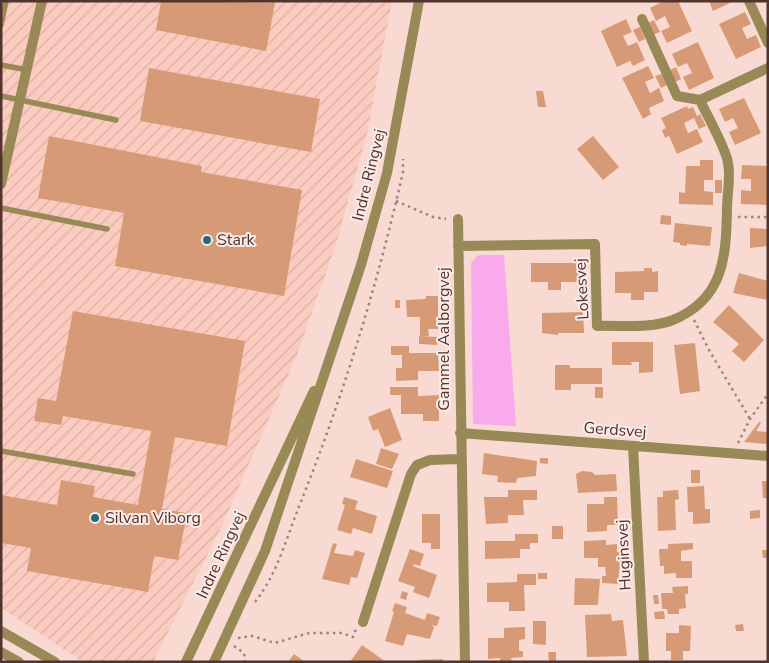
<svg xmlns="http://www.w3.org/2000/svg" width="769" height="663" font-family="'Nunito Sans',sans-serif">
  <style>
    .industrial { fill: url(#industrial-furrows) }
    .green { fill: #f9aaec }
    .building { fill: #d69b76 }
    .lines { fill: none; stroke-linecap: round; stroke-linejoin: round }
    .path { stroke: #a0837c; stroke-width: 2.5; stroke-dasharray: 2.5 4; stroke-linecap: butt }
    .service { stroke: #998957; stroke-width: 5.5 }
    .minor { stroke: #998957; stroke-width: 10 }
    .tertiary { stroke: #998957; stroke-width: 10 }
    .poi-dot { fill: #246b79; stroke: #faebe8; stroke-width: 2 }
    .labels { text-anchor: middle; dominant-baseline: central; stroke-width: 4; stroke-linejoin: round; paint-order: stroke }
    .street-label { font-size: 16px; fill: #50342d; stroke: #faebe8 }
    .poi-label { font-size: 16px; fill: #50342d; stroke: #faebe8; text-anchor: start }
  </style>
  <defs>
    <pattern id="industrial-furrows" width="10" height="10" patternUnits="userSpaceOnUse" patternTransform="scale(1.25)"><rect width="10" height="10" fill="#fccbc0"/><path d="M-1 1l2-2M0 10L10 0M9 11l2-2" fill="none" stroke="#daafa5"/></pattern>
  </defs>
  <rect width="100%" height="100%" fill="#f8dad3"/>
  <path class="industrial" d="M1 1H392L367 134 336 244 297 355 221 528 153 662H83L1 608Z"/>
  <path class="green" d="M478 255H504L516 426 473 424 471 263Z"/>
  <path class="building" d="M161 1 275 3 266 51 156 30Z
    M664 1H678L692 31 667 43 661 31 670 27 665 16 656 21 650 8Z
    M709 1H734L713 11Z
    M745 12 751 24 742 28 747 39 756 35 761 47 736 59 719 24Z
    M626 19 632 32 623 36 628 46 637 42 645 60 633 66 630 61 617 67 601 31Z
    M654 20 660 32 653 35 648 23Z
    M640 27 645 39 639 42 633 30Z
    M698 42 714 78 689 90 683 77 692 73 687 63 678 67 672 54Z
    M648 66 654 78 645 82 650 93 659 88 664 101 649 108 651 114 643 119 622 78Z
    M676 67 681 79 675 82 670 70Z
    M149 68 320 99 311 152 140 121Z
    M662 74 667 85 661 88 655 76Z
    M536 91H543L546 107H538Z
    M744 98 761 133 735 145 729 132 738 128 733 118 725 122 719 109Z
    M687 106 688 109 693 107 697 116 700 114 706 126 699 129 694 118 684 123 688 133 697 129 703 142 677 154 669 136 665 138 662 130 666 128 661 118Z
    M49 136 202 166 201 172 302 190 284 296 115 266 124 213 38 198Z
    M593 136 619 167 603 180 577 149Z
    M700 160H713V180H704V191L713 192V205L679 204V192L685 193 686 166H700Z
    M742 165 768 166V205L741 204V190L751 191V179H741Z
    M715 180H722V193H715Z
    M661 215 671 216V225L660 224Z
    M675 223 712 227 710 246 687 244V246L680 245V243L673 242Z
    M750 228 768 229V246L750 248Z
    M531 263H578V282H561V290H548V282H531Z
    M644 268H652V272L658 271V292H644V300H631V293H615V272L644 271Z
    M739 273 768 281V300L733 293Z
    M426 296H438V329H428L429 336H420V317H407L406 300 426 299Z
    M395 300H400V308H395Z
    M729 305 764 340 744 362 732 351 739 344 713 322Z
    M73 311 245 341 227 446 175 437 162 509 187 513 178 560 154 556 148 592 27 571 31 548 1 543V495L57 505 61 480 95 486 93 497 138 505 151 431 63 416 61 425 34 421 38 398 56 401Z
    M583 312 584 333H558V335L542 333V313Z
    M419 336 437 337V345L419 344Z
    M612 342H653V372L639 373V362H631L632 365H612Z
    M695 343 700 391 680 394 674 345Z
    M391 346H409V353H438L439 371H418V380L396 381V368H402V355H391Z
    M555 365H570V368H602V384H571V390H555Z
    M390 387H418V396L439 395V421H423V414H401V395H390Z
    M595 387H603V398H595Z
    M390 408 402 440 385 447 378 429 373 431 368 417Z
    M759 422 761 423 756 431 768 432V444L744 442Z
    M381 448 399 454 392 469 376 464Z
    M484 453 537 461 536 476 517 478 516 483 497 482 498 476 482 474Z
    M540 458H548V464L540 463Z
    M356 459 393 471 387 488 350 477Z
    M691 470H700V483H691Z
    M582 471 592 472 595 475 616 474 617 491 578 493 576 474Z
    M762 481H768V498H763Z
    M704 486 705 509H710V523L693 524V512H688L687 487Z
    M508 490H537V500H523L524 515H508V523L486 524 484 497H508Z
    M678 490 679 499 675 500 676 530 658 531 657 497H663V491Z
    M344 497 358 501 355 509 377 516 372 534 353 528 351 534 337 530 345 505 342 504Z
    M604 497H617L618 525H607V531L587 532V504H604Z
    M760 510V518L750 519V511Z
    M422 514H440V549H431V543H422Z
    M552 526H563V539H552Z
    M515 534H538V543H530V549H520V558L485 559V541H515Z
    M606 540V545L617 544V552H621L618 584 602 583V576H606L605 567H598V558H584V541Z
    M333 543 337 544 334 553 353 556 355 550 365 553 357 578 351 577 349 585 322 579Z
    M693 543V549L681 551V561H692V578H676V573L664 574V566H660L659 549H668V544Z
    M410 549 424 554 420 566 414 564 413 566 437 575 429 598 413 592 415 587 398 581Z
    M762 550H768V558H763Z
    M538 573H547V579H538Z
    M517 574H536V585H524L525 611H509V602H487V583L517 582Z
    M575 578 600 579 598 605H574Z
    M688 586V594H685L686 608 679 609V614H668L667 609H662L661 593H673L672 587Z
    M402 591 408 593 406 600 400 598Z
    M653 595H658L659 604H654Z
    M395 603 407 607 405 613 425 620 427 613 440 617 437 626 431 625 434 627 430 639 407 634 403 646 385 641 394 612 392 611Z
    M664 611 665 619H655L654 612Z
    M611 614 612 621 623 620 627 656 587 657 585 615Z
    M533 621H546V645L533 644Z
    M743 624 744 631H736L735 625Z
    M679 625 691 626 690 651H683V660H671V651H666V633H679Z
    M525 627V639L519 640V651H523V657L511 658 512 662H500V658L488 659V638H504V628Z
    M362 645 386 662H350Z
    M548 652H556V662H549Z
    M294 654 305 662H288Z
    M443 659V662H418V660Z"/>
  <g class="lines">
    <path class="path" d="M396 201 433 217 446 219
      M738 217H768
      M694 320 709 350 750 419
      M738 443 750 419 768 394
      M255 602C276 576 286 540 298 509 342 400 377 287 403 172V159
      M238 638 252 636 275 643 309 633H342L353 637 356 629
      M234 646 244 653 245 662"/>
    <path class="service" d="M1 25 6 1
      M1 65 28 70
      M1 96 116 120
      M1 208 107 229
      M1 451 133 474"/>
    <path class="minor" d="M749 1 768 43
      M700 100 768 68
      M1 184 42 1
      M458 219 465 662
      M458 246 595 244 597 326C621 325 650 329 673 320 724 299 726 257 727 209 727 194 731 177 728 163 726 148 707 116 700 100L677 96 642 19
      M460 433 768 456
      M633 446 644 662
      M363 622 411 474 417 465 430 460 461 459"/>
    <path class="tertiary" d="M1 631 55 662
      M1 652 19 662
      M186 662 314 391
      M214 662 265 551 361 265 387 173 419 1"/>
  </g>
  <g class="poi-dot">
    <circle cx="207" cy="240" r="5"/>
    <circle cx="95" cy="518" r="5"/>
  </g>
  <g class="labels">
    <g class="street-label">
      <text transform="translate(369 175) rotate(-76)">Indre Ringvej</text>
      <text transform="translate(582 289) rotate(-93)">Lokesvej</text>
      <text transform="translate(444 339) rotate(-90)">Gammel Aalborgvej</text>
      <text transform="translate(615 430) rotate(4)">Gerdsvej</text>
      <text transform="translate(221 555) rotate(-65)">Indre Ringvej</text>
      <text transform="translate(624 555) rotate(-93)">Huginsvej</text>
    </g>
    <g class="poi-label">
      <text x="217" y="240">Stark</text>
      <text x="105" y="518">Silvan Viborg</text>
    </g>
  </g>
  <rect width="769" height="663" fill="none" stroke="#50342d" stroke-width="5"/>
</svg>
